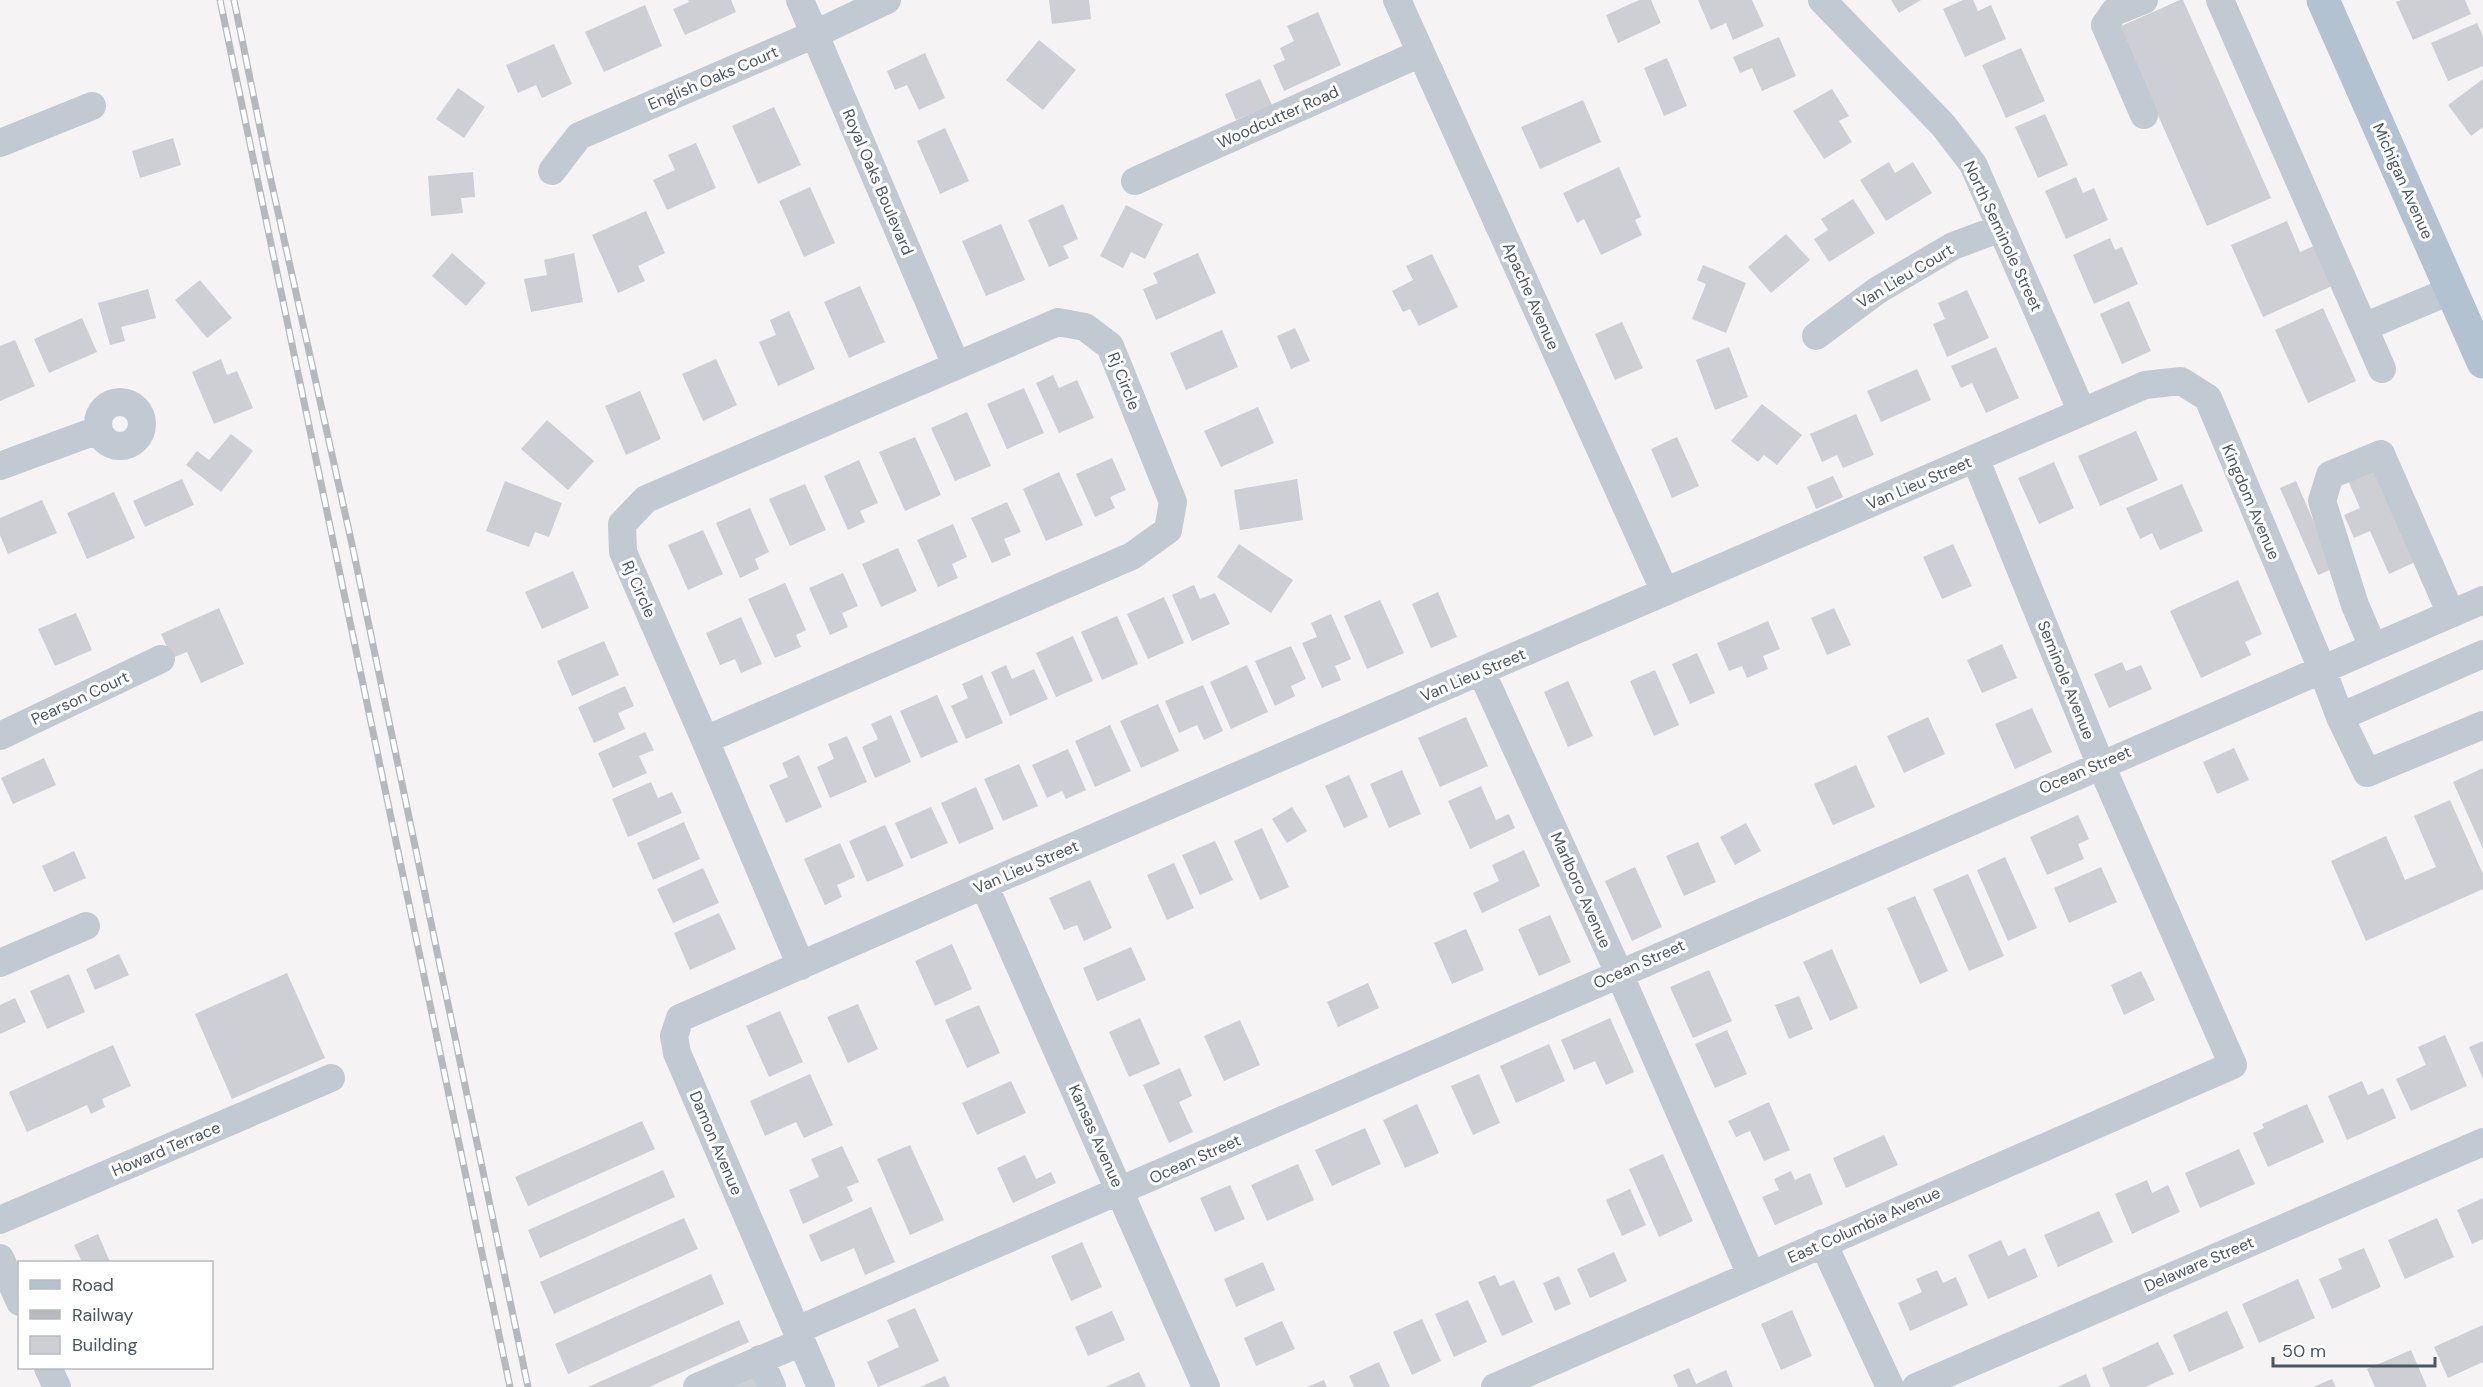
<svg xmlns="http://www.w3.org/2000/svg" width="2483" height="1387" font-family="'DM Sans',sans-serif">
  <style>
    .building { fill: #cdcfd5 }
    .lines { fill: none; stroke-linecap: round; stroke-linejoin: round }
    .minor { stroke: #c1cad2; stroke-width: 28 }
    .major { stroke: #b3c2d1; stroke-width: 33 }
    .rail-casing { stroke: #b5b8bd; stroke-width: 7 }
    .rail { stroke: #fff; stroke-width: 4.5; stroke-dasharray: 14; stroke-linecap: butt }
    .labels { text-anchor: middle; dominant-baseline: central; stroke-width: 6; stroke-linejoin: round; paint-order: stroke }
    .street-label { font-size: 16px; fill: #4a5661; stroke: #fff }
  </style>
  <rect width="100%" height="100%" fill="#f5f3f3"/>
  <path class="building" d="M688 0H731L736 12 685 35 673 9 689 2Z
    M1049 0H1089L1091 19 1052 24Z
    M1639 0H1651L1661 23 1618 43 1606 15Z
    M1698 0H1752L1764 26 1733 40 1726 23 1711 30Z
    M1891 0H1921L1899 13Z
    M1963 0H1973L1978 11 1991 5 2006 39 1965 57 1943 9Z
    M2180 0H2183L2271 198 2207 226 2119 27Z
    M2401 0H2465L2471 14 2413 40 2396 2Z
    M645 5 662 46 604 72 585 32Z
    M1318 12 1341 65 1284 91 1273 65 1285 60 1280 48 1294 41 1287 26Z
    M2477 23 2483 36V66L2448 81 2431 43Z
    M1779 37 1796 76 1762 91 1752 68 1740 73 1733 57Z
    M1039 40 1076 70 1043 110 1006 80Z
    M554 44 572 84 542 98 536 85 518 93 506 65Z
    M2021 48 2045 101 2006 118 1982 65Z
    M925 53 945 98 919 110 907 85 895 90 887 71Z
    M1667 58 1687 106 1664 116 1644 68Z
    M1260 79 1272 105 1236 120 1225 94Z
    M2483 79V127L2471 136 2448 105Z
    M458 88 485 107 464 138 436 119Z
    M1832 89 1849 116 1839 121 1852 142 1824 159 1793 111Z
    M1583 100 1601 142 1540 169 1521 127Z
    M774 107 801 165 758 184 732 126Z
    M2045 114 2068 165 2038 178 2015 127Z
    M945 128 969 181 940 194 917 141Z
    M173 138 181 165 140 178 132 151Z
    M696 143 716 188 667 210 653 180 675 170 668 155Z
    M1889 162 1895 173 1913 162 1932 193 1886 221 1860 180Z
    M1619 167 1641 217 1635 220 1642 235 1601 255 1584 219 1577 223 1563 193Z
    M473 172 475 197 461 198 463 213 431 216 428 176Z
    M2076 177 2083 193 2094 188 2108 220 2066 239 2045 191Z
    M810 187 835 243 804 257 779 201Z
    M1853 199 1875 233 1829 262 1814 239 1828 230 1821 219Z
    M1063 204 1078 239 1063 246 1069 258 1049 267 1028 220Z
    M1126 205 1163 224 1145 259 1131 252 1123 268 1100 256Z
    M646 211 665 253 638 266 645 281 618 293 592 235Z
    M2287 221 2300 252 2316 245 2334 285 2263 317 2231 245Z
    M1001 224 1025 280 986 296 962 241Z
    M1786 234 1810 260 1771 293 1748 267Z
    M2110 238 2115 250 2122 247 2138 284 2094 304 2073 255Z
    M452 253 486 283 466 306 432 276Z
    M574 253 583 302 531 312 524 279 547 275 544 260Z
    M1198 253 1216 293 1156 320 1143 289 1158 283 1153 273Z
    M1432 254 1458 307 1419 326 1410 309 1403 312 1392 291 1413 280 1406 266Z
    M1703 265 1746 283 1726 333 1692 319 1706 284 1697 280Z
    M200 280 232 318 207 338 175 300Z
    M860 286 885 342 849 358 824 302Z
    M148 289 156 318 121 327 125 341 110 345 98 303Z
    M1967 290 1989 338 1947 357 1933 324 1945 319 1938 303Z
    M2129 301 2151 351 2122 364 2100 314Z
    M2323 308 2356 381 2308 403 2275 330Z
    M789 311 815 369 778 386 759 342 776 335 770 320Z
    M82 318 97 352 49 373 34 339Z
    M1622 322 1643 368 1615 380 1595 334Z
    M1295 328 1310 361 1291 369 1277 336Z
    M1222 330 1238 367 1186 390 1170 353Z
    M15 340 35 386 0 401V346Z
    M1729 347 1748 397 1715 410 1696 360Z
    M1996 347 2019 398 1986 413 1972 383 1961 388 1951 366Z
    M221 359 227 375 237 371 253 408 214 424 192 372Z
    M716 359 737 405 703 421 682 374Z
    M1917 369 1931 400 1881 422 1867 391Z
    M1053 375 1059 388 1077 380 1094 418 1059 433 1036 383Z
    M1024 388 1044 433 1007 449 987 404Z
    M640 391 661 439 626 455 605 406Z
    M1762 404 1802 435 1777 465 1764 455 1758 462 1731 441Z
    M1258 407 1274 443 1221 467 1204 431Z
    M967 412 991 466 955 481 931 428Z
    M1856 414 1874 455 1843 468 1837 455 1822 462 1810 434Z
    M547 420 594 461 568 490 521 449Z
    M2136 431 2158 480 2100 506 2078 456Z
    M231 434 253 451 221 492 186 465 197 451 209 460Z
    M915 437 941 495 905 511 879 452Z
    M1677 437 1699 486 1672 498 1651 449Z
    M1112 458 1126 490 1110 497 1115 508 1095 517 1076 474Z
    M859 460 878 503 860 511 865 522 848 530 824 476Z
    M2054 462 2074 508 2039 524 2018 478Z
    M2372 465 2415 562 2389 574 2370 531 2354 538 2344 515 2360 508 2346 476Z
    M1059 472 1083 525 1046 541 1023 489Z
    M1833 476 1843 497 1816 509 1807 487Z
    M182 479 194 505 145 527 133 501Z
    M1297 479 1303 520 1240 530 1234 490Z
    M505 481 562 503 549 537 535 532 529 547 486 531Z
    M2296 481 2334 568 2318 575 2280 488Z
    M805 484 826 530 790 546 769 499Z
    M2182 484 2203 531 2160 550 2152 533 2140 539 2126 508Z
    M114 492 135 538 87 559 67 513Z
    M42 500 57 533 8 554 0 535V518Z
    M1007 502 1021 532 1004 539 1011 555 992 563 971 518Z
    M750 508 769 552 755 559 759 569 740 578 716 523Z
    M953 524 967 557 952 564 958 578 938 587 917 540Z
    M703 530 723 574 688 590 668 545Z
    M1239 544 1293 580 1271 613 1217 577Z
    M1953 544 1972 586 1942 599 1923 557Z
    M898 548 917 591 881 607 862 564Z
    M573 571 589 608 542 629 525 592Z
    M843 573 858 606 842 613 848 627 830 635 809 588Z
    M2238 580 2262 634 2245 642 2251 655 2201 678 2170 611Z
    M785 583 806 630 796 635 801 647 775 658 748 599Z
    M1194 585 1200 599 1215 593 1230 624 1192 641 1172 595Z
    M1438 592 1457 637 1431 648 1412 604Z
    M1164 597 1184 643 1148 659 1127 614Z
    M1380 600 1404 653 1367 669 1344 616Z
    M219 608 244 664 201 683 187 652 172 658 161 634Z
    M1834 608 1851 645 1827 655 1811 618Z
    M76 613 92 650 55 666 38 629Z
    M1331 614 1351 659 1335 666 1341 680 1322 688 1302 643 1317 637 1311 623Z
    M1117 616 1138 664 1102 680 1081 632Z
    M741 617 762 664 741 673 735 659 720 665 706 633Z
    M1768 621 1780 649 1763 656 1768 669 1747 678 1742 666 1729 671 1717 643Z
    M1073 636 1093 681 1056 697 1036 653Z
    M604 641 619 675 572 696 557 661Z
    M2002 644 2017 678 1982 693 1967 660Z
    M1291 646 1306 679 1291 686 1295 696 1275 706 1255 661Z
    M1697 653 1715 693 1690 704 1672 664Z
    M2122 662 2126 671 2141 665 2152 689 2109 708 2094 674Z
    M1006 665 1012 679 1034 669 1048 699 1010 716 991 672Z
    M1247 665 1268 712 1231 729 1210 682Z
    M1655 670 1679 725 1654 736 1630 681Z
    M982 675 1003 723 966 739 951 706 968 698 962 684Z
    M1568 681 1593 736 1568 747 1544 692Z
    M1203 685 1223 731 1204 740 1197 725 1179 733 1165 701Z
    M625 686 634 706 618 713 625 729 594 743 578 707Z
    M937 695 958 742 921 758 900 711Z
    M1158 704 1179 751 1141 768 1120 721Z
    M2032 708 2052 752 2015 769 1995 724Z
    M891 715 911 762 875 778 862 747 878 739 871 724Z
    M1466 717 1488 766 1440 787 1418 738Z
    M1928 717 1945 754 1904 773 1887 736Z
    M1110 725 1131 771 1095 787 1075 741Z
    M645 732 654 750 639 756 647 773 613 788 598 753Z
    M847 736 867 782 830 798 817 767 834 759 828 744Z
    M2234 748 2249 780 2217 794 2203 762Z
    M1068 749 1086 790 1066 799 1062 791 1047 798 1032 765Z
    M799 755 822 807 786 823 769 785 788 777 782 763Z
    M44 758 56 785 13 804 1 778Z
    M1019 764 1038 806 1003 821 984 779Z
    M1856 765 1875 807 1833 825 1814 784Z
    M2483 768V849L2453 782Z
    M1402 770 1421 814 1389 828 1370 784Z
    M1349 775 1368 817 1344 828 1325 786Z
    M651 782 658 798 672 792 682 813 628 837 612 799Z
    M1481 786 1496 820 1509 814 1515 828 1470 849 1448 801Z
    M976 787 994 829 959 844 941 803Z
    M2450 800 2483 874V889L2366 941 2331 861 2386 836 2405 880 2436 867 2414 816Z
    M931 807 948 843 911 859 895 823Z
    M1292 807 1307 831 1287 843 1272 819Z
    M2078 815 2089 839 2078 844 2084 859 2047 875 2030 837Z
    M684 822 700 859 653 880 637 843Z
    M1746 823 1761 851 1735 865 1720 837Z
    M885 825 904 866 867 882 849 841Z
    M1262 828 1289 887 1260 900 1234 841Z
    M1215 841 1233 880 1200 895 1182 855Z
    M1698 842 1716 882 1684 896 1666 856Z
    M840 843 855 877 837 885 842 897 825 905 804 859Z
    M1524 850 1540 886 1482 913 1473 893 1499 881 1492 865Z
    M74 851 86 878 54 892 42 866Z
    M2005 857 2037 928 2008 941 1977 870Z
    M1174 863 1194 908 1167 920 1147 875Z
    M1635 867 1662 927 1632 941 1605 881Z
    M2101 867 2117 902 2069 923 2054 888Z
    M703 868 719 903 673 923 657 889Z
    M1968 874 2004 956 1969 971 1933 889Z
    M1090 880 1112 928 1084 941 1077 925 1064 930 1049 898Z
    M1915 896 1948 971 1920 984 1887 908Z
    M719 913 736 949 690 970 674 933Z
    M1550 915 1571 962 1539 976 1518 929Z
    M1466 929 1484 970 1452 984 1434 943Z
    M952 944 972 989 935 1006 915 961Z
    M1131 947 1146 980 1097 1001 1083 968Z
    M1832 949 1858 1008 1830 1021 1803 962Z
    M119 954 129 975 95 990 86 969Z
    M1709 970 1732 1021 1693 1038 1670 987Z
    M2141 971 2155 1000 2124 1015 2111 985Z
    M287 973 325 1058 232 1099 195 1014Z
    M69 974 85 1012 47 1029 30 991Z
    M1368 983 1379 1008 1338 1027 1327 1002Z
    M1799 996 1813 1029 1789 1039 1775 1005Z
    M15 998 26 1022 0 1034V1005Z
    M858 1004 878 1049 848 1063 827 1017Z
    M979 1005 1000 1053 967 1068 945 1020Z
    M780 1011 803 1062 769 1077 746 1026Z
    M1140 1018 1160 1064 1129 1077 1109 1032Z
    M1610 1018 1634 1072 1606 1085 1595 1061 1574 1070 1561 1040Z
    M1240 1020 1260 1065 1224 1081 1204 1036Z
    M1727 1030 1747 1074 1715 1088 1695 1044Z
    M2445 1035 2467 1086 2411 1111 2396 1079 2426 1065 2418 1047Z
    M2483 1041V1079L2469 1047Z
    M1549 1044 1565 1081 1516 1103 1500 1066Z
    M113 1045 131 1086 102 1099 105 1107 91 1114 87 1105 27 1132 9 1092Z
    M1180 1068 1192 1096 1179 1102 1193 1132 1169 1143 1143 1085Z
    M810 1074 833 1125 804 1138 796 1122 765 1136 750 1101Z
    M1479 1074 1500 1123 1473 1135 1451 1086Z
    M1011 1081 1026 1113 977 1135 962 1103Z
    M2362 1081 2368 1095 2383 1088 2396 1118 2347 1140 2328 1096Z
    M1769 1102 1790 1150 1764 1161 1750 1131 1736 1137 1728 1121Z
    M1417 1104 1439 1153 1405 1168 1383 1120Z
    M2307 1104 2324 1142 2268 1167 2253 1133 2264 1128 2262 1124Z
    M642 1121 655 1149 528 1206 515 1177Z
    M1365 1128 1381 1164 1332 1186 1315 1150Z
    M1884 1135 1898 1165 1846 1188 1833 1158Z
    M910 1145 944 1220 910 1235 877 1159Z
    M842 1146 859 1182 847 1187 853 1201 803 1224 789 1190 819 1177 811 1159Z
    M2239 1149 2255 1184 2200 1208 2185 1173Z
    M1663 1154 1693 1221 1659 1237 1629 1169Z
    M1025 1155 1036 1179 1051 1172 1056 1183 1013 1203 997 1168Z
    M1298 1164 1314 1200 1267 1221 1251 1185Z
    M663 1170 675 1197 540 1258 528 1230Z
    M1791 1171 1795 1180 1810 1173 1823 1204 1775 1225 1762 1197 1779 1190 1774 1179Z
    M2147 1180 2152 1193 2168 1185 2180 1212 2132 1234 2115 1194Z
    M1230 1185 1245 1219 1215 1232 1200 1198Z
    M1630 1189 1646 1225 1622 1236 1606 1200Z
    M2483 1198V1239L2472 1244 2457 1210Z
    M871 1207 895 1262 865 1275 854 1248 821 1262 809 1235Z
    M2099 1211 2113 1242 2058 1267 2044 1235Z
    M684 1218 698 1249 554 1314 540 1282Z
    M2437 1218 2454 1257 2405 1279 2388 1240Z
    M98 1234 110 1262H82L74 1245Z
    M2001 1240 2008 1256 2025 1248 2038 1277 1988 1299 1968 1255Z
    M1082 1242 1102 1287 1071 1301 1051 1256Z
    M2364 1248 2381 1287 2332 1309 2319 1279 2342 1269 2338 1259Z
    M1614 1252 1627 1281 1590 1298 1577 1269Z
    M1263 1262 1275 1290 1236 1307 1224 1279Z
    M1937 1270 1943 1283 1956 1277 1968 1305 1910 1331 1898 1303 1922 1292 1916 1279Z
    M711 1274 724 1304 568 1374 555 1344Z
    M1495 1275 1500 1286 1514 1280 1533 1322 1502 1336 1478 1282Z
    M1559 1276 1571 1304 1555 1311 1543 1283Z
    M2298 1279 2315 1318 2259 1343 2242 1304Z
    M1468 1300 1487 1342 1454 1357 1435 1314Z
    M915 1308 939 1361 878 1387 867 1362 899 1347 887 1320Z
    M1792 1310 1812 1356 1781 1370 1761 1324Z
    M1112 1311 1125 1340 1088 1356 1075 1327Z
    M2227 1311 2244 1348 2189 1372 2173 1335Z
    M1422 1319 1441 1361 1412 1375 1393 1332Z
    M739 1320 749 1342 649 1387H588Z
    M1282 1321 1295 1349 1256 1366 1244 1338Z
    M2483 1325V1362L2448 1378 2434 1347Z
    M2158 1342 2174 1374 2145 1387H2110L2102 1368Z
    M2411 1350 2427 1387H2375L2367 1369Z
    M1379 1362 1390 1387H1354L1349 1376Z
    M1689 1368 1696 1384 1726 1370 1733 1387H1678L1673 1375Z
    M1139 1372 1146 1387H1105Z
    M2086 1374 2091 1387H2057Z
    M755 1376 760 1387H730Z
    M945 1376 950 1387H920Z
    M2332 1379 2336 1387H2313Z
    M1324 1380 1327 1387H1307Z"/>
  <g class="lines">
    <path class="minor" d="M800 0 956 365
      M1397 0 1665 592
      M1822 0 1943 125 1973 164 2082 412
      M2144 0 2114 12 2105 25 2144 115
      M2220 0 2382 369
      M0 143 92 106
      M552 171 579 136 815 34 887 0
      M1135 181 1421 53
      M1058 322 1085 327 1110 346 1173 502 1168 530 1132 556 705 740 623 552 622 524 646 499Z
      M2364 327 2452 290
      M1816 336 1878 290 1953 246 2001 228
      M98 424a22 22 0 1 1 44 0a22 22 0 1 1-44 0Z
      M0 466 98 430
      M2373 647 2355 605 2322 501 2330 475 2381 454 2451 614
      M1481 671 1619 973 1751 1275
      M2340 717 2483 654
      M0 736 161 659
      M705 740 801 966
      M984 885 1206 1387
      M0 963 86 926
      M0 1220 331 1078
      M1823 1243 1890 1387
      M0 1258 20 1302
      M797 1330C1360 1089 1919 840 2483 600
      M760 1359 772 1387
      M48 1368 57 1387
      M697 1387 802 1342
      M821 1387 677 1053 674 1036 680 1018 984 885 2145 385 2181 381 2208 398 2322 669 2340 717 2367 773 2483 725
      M1495 1387 2233 1065 2100 763 1975 458
      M1916 1387 2483 1142"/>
    <path class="major" d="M2323 0 2483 362"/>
    <defs>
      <path id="rail" d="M220 0 510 1387
        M234 0 268 167 353 549 528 1387"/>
    </defs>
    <use href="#rail" class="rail-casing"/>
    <use href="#rail" class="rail"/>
  </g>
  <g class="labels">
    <g class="street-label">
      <text transform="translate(713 78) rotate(-23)">English Oaks Court</text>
      <text transform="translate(1278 117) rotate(-24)">Woodcutter Road</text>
      <text transform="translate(2403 181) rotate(66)">Michigan Avenue</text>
      <text transform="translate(878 182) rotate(67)">Royal Oaks Boulevard</text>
      <text transform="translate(2003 236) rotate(65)">North Seminole Street</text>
      <text transform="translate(1905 276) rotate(-31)">Van Lieu Court</text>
      <text transform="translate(1531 296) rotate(66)">Apache Avenue</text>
      <text transform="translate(1124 381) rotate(68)">Rj Circle</text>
      <text transform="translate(1919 483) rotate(-23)">Van Lieu Street</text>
      <text transform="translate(2251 502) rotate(67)">Kingdom Avenue</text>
      <text transform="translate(639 589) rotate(66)">Rj Circle</text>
      <text transform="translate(1473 675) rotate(-23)">Van Lieu Street</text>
      <text transform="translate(2066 680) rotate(68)">Seminole Avenue</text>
      <text transform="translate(80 698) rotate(-25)">Pearson Court</text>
      <text transform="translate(2085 770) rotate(-23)">Ocean Street</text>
      <text transform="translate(1026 867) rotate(-23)">Van Lieu Street</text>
      <text transform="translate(1581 890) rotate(66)">Marlboro Avenue</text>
      <text transform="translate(1639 964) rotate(-24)">Ocean Street</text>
      <text transform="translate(1096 1136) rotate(66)">Kansas Avenue</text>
      <text transform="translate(716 1143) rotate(67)">Damon Avenue</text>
      <text transform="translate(166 1149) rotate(-23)">Howard Terrace</text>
      <text transform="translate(1195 1159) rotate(-24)">Ocean Street</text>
      <text transform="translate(1864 1225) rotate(-24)">East Columbia Avenue</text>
      <text transform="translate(2199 1264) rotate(-23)">Delaware Street</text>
    </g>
  </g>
  <rect x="18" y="1261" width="195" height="108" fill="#ffffff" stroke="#b7bbc0" stroke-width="1.5"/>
  <rect x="30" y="1280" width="30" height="9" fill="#b3c2d1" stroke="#b7bbc0" stroke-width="1.5"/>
  <text x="72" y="1291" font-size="18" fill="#4a5661">Road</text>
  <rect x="30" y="1310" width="30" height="9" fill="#b5b8bd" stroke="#b7bbc0" stroke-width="1.5"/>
  <text x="72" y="1321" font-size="18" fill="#4a5661">Railway</text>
  <rect x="30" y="1336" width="30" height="18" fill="#cdcfd5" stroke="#b7bbc0" stroke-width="1.5"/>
  <text x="72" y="1351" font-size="18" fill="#4a5661">Building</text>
  <path d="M2273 1357v9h162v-9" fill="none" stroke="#4a5661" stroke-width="3"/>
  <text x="2282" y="1357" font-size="18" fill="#4a5661" stroke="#ffffff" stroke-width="4.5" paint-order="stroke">50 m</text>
</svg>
